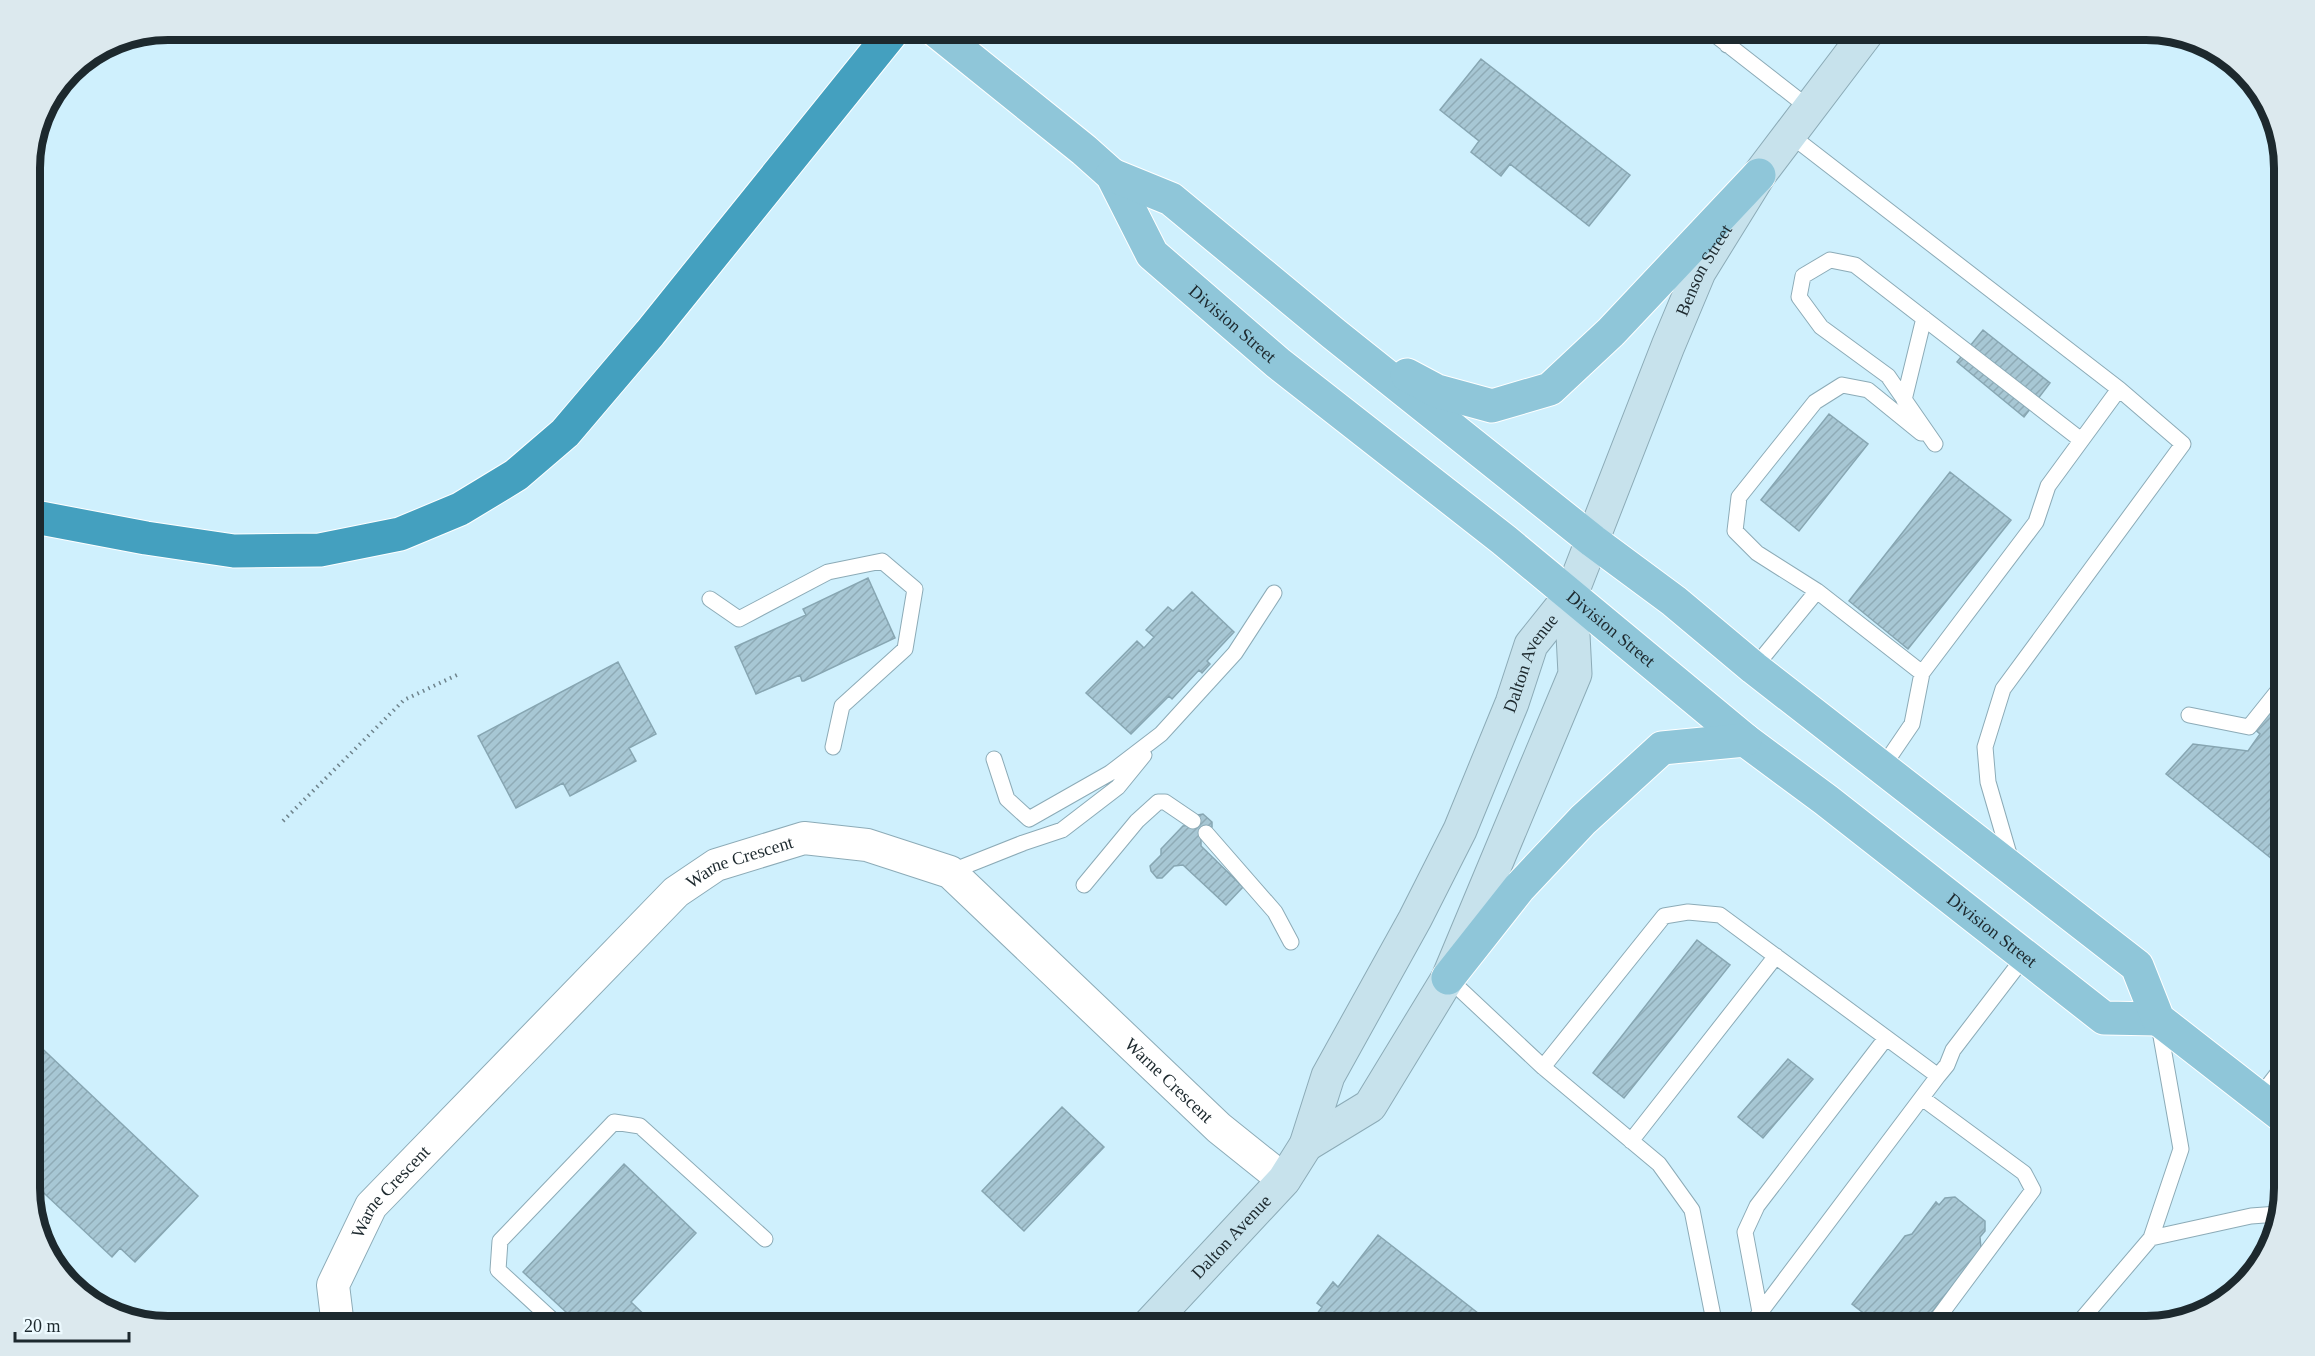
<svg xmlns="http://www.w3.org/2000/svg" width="2315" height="1356" font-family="'Times New Roman',serif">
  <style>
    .building { fill: url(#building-hatch); stroke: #87a6b2; stroke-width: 1.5 }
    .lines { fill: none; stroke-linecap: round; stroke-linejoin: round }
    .lane-casing { stroke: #8cabb7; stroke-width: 17 }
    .street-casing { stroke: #8cabb7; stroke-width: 34 }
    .secondary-casing { stroke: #8cabb7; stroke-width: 35 }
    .primary-casing { stroke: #fff; stroke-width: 35 }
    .highway-casing { stroke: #fff; stroke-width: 35 }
    .path { stroke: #6f848d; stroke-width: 4; stroke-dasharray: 1.5 4.5; stroke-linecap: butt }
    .lane { stroke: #fff; stroke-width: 15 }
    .street { stroke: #fff; stroke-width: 32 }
    .secondary { stroke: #c7e2ec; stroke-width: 33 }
    .primary { stroke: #8fc6d9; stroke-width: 33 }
    .highway { stroke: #44a0bf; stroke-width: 33 }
    .labels { text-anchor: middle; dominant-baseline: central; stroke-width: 4.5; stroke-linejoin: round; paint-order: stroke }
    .street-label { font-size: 18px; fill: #1d292e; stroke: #edfaff }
    .rim { fill: none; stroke: #1d292e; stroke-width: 8 }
  </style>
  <defs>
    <pattern id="building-hatch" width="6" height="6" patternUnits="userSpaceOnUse" patternTransform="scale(1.5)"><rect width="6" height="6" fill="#a7c7d4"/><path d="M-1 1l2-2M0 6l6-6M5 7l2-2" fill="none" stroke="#8fabb6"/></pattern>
  </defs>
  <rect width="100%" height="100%" fill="#cff0fd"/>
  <path class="building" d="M1481 59 1630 175 1589 226 1510 164 1501 176 1471 152 1479 141 1440 110Z
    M1983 330 2050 383 2024 417 1957 362Z
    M1829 414 1868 444 1799 531 1761 500Z
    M1950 472 2011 520 1908 649 1849 601Z
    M868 578 895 638 804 681H802L800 675 756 694 735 647 806 615 803 609Z
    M1192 592 1234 632 1207 661 1210 664 1202 673 1199 670 1172 699 1169 696 1131 734 1086 693 1137 641 1144 648 1154 637 1146 630 1168 607 1173 611Z
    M618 662 656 734 629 748 636 761 570 796 563 783 516 808 478 736Z
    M2285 689V854L2277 863 2166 774 2193 744 2248 751 2260 734 2253 728Z
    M1203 814 1212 822V827L1201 838V846L1243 887 1226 905 1183 865 1174 866 1162 878H1157L1151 871 1150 866 1161 855V849L1183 826 1189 825 1198 815Z
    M1697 940 1730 965 1624 1098 1593 1073Z
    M30 1037 198 1196 135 1262 120 1248 112 1257 30 1180Z
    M1788 1059 1813 1079 1763 1138 1738 1117Z
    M1062 1107 1104 1147 1024 1231 982 1191Z
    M624 1164 696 1233 631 1302 656 1326H581L523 1272Z
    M1955 1197 1985 1221V1231L1980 1237 1981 1249 1921 1326H1880L1852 1304 1905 1236 1912 1234 1936 1202 1939 1205 1945 1198Z
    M1378 1235 1492 1324 1490 1326H1308L1322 1307 1317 1303 1333 1282 1338 1287Z"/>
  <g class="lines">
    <defs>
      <path id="lane" d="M1709 30 1809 108
        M1727 45 1739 30
        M1789 134 2119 389 2183 444 2003 689 1985 747 1988 782 2011 861
        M1904 400 1924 318
        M1935 444 1888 376 1821 327 1799 297 1803 276 1830 260 1855 265 2081 440
        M1817 591 1757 553 1735 531 1739 497 1815 402 1842 385 1868 390 1921 433
        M710 599 739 619 828 572 882 561 915 589 905 649 842 706 833 747
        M1754 668 1817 591 1922 673 1912 724 1882 768
        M1922 673 2036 522 2048 486 2119 389
        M2189 715 2249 727 2285 682
        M994 759 1007 799 1029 819 1110 773 1161 734 1235 653 1274 593
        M1206 833 1275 912 1291 942
        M950 872 1023 843 1062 830 1118 787 1144 755
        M1084 885 1137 821 1158 802H1165L1193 821
        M1448 978 1543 1067 1659 1164 1692 1210 1715 1326
        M1543 1067 1664 916 1688 912 1720 915 1938 1076
        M1922 1098 2024 1173 2033 1190 1932 1326
        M2258 1099 2285 1064
        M1631 1141 1776 956
        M2151 1238 2251 1216 2278 1214
        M559 1326 498 1270 500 1241 614 1122 640 1126 765 1239
        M1750 1326 1938 1076 1947 1065 1953 1050 2025 956
        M1775 1326 1760 1312 1745 1232 1757 1206 1886 1038
        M2076 1326 2151 1238 2181 1149 2159 1025"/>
      <g id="street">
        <path id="s1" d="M338 1326 333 1285 371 1206 676 892 716 865 804 838 867 845 950 872 1219 1128 1284 1180"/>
      </g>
      <g id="secondary">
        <path d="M1306 1145 1370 1106 1448 978 1575 674 1571 595"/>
        <path id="s2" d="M1148 1326 1284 1180 1306 1145 1328 1076 1415 919 1460 830 1512 703 1531 645 1571 595 1668 346 1699 272 1759 175 1869 30"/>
      </g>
      <g id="primary">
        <path id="s3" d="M935 30 1084 150 1112 175 1152 254 1278 363 1504 540 1745 740 1826 800 2104 1018 2158 1019"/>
        <path d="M1112 175 1171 199 1334 334 1593 541 1674 601 1754 668 2137 966 2158 1019 2285 1118"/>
        <path d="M1407 375 1437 391 1492 406 1550 389 1611 332 1759 175"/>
        <path d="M1448 978 1519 888 1583 820 1662 748 1745 740"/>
      </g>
      <path id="highway" d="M30 516 146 538 234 551 320 550 400 534 460 509 516 475 565 433 650 333 894 30"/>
    </defs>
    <use href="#lane" class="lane-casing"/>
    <use href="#street" class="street-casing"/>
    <use href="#secondary" class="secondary-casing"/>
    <use href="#primary" class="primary-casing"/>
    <use href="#highway" class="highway-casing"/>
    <path class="path" d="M283 821 404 700 459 674"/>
    <use href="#lane" class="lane"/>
    <use href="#street" class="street"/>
    <use href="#secondary" class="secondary"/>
    <use href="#primary" class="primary"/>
    <use href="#highway" class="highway"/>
  </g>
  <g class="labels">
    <g class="street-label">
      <text stroke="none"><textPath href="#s2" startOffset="1206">Benson Street</textPath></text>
      <text stroke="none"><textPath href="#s3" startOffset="424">Division Street</textPath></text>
      <text stroke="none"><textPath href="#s3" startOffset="910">Division Street</textPath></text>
      <text stroke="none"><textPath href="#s2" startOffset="774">Dalton Avenue</textPath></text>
      <text stroke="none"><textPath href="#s1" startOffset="638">Warne Crescent</textPath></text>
      <text stroke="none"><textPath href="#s3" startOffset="1396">Division Street</textPath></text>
      <text stroke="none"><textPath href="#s1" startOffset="1160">Warne Crescent</textPath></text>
      <text stroke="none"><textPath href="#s1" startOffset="152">Warne Crescent</textPath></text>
      <text stroke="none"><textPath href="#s2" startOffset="122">Dalton Avenue</textPath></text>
    </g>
  </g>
  <path d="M0 0H2315V1356H0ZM168 40H2146A128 128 0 0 1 2274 168V1188A128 128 0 0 1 2146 1316H168A128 128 0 0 1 40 1188V168A128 128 0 0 1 168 40Z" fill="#dce9ee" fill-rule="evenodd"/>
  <path class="rim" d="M168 40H2146A128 128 0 0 1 2274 168V1188A128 128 0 0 1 2146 1316H168A128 128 0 0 1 40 1188V168A128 128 0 0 1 168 40Z"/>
  <path d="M15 1332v9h114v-9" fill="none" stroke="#1d292e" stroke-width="3"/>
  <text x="24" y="1332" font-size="18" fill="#1d292e" stroke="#edfaff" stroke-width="4.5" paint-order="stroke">20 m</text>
</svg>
